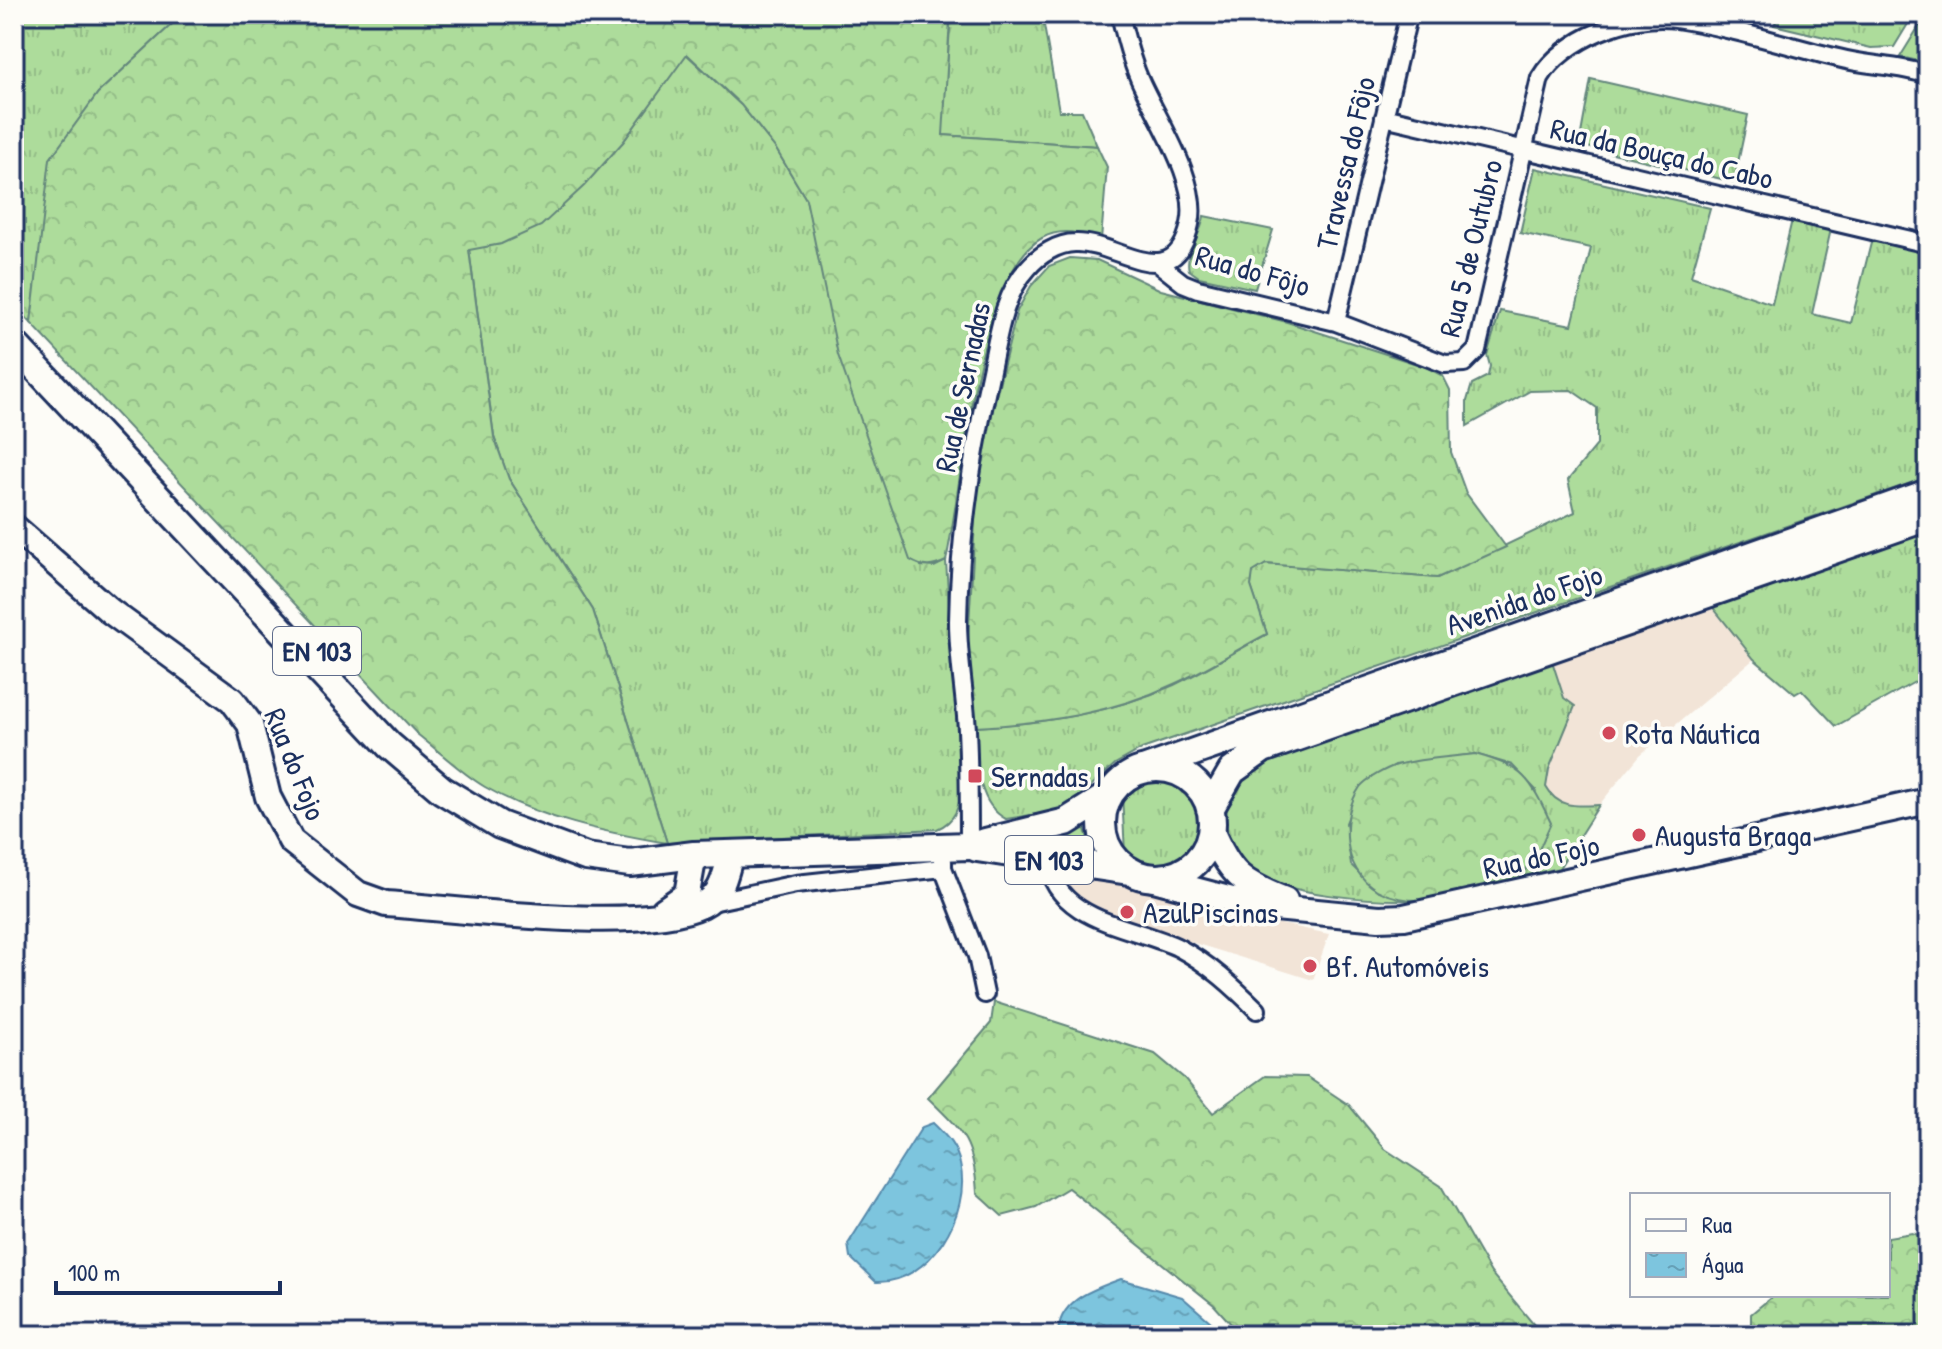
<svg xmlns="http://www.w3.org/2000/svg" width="1942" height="1349" font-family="'Patrick Hand',sans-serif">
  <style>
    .built { fill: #f2e4d7 }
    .grass { fill: url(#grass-tufts); stroke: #64867c; stroke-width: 2 }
    .forest { fill: url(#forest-crowns); stroke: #64867c; stroke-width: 2 }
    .water { fill: url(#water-ripples); stroke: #5689ab; stroke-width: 2 }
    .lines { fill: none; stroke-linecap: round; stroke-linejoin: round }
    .minor-casing { stroke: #1b2f5e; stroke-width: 22 }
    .secondary-casing { stroke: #1b2f5e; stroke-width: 30 }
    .primary-casing { stroke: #1b2f5e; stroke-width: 32 }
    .minor { stroke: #fdfcf7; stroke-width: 16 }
    .secondary { stroke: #fdfcf7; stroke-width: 24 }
    .primary { stroke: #fdfcf7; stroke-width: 26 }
    .poi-dot { fill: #d1495b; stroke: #fdfcf7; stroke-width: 3 }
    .labels { text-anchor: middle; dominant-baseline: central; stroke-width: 7; stroke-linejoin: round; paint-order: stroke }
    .shield { fill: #fdfcf7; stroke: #5f6c8c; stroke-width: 2 }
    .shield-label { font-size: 28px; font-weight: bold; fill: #1b2f5e }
    .street-label { font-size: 30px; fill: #1b2f5e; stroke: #fdfcf7 }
    .poi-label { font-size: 30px; fill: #1b2f5e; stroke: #fdfcf7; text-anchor: start }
  </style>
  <defs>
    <pattern id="grass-tufts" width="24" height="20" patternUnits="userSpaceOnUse" patternTransform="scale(2)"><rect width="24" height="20" fill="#addc9b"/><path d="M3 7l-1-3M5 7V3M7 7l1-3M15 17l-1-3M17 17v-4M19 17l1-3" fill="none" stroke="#94bd88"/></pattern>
    <pattern id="forest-crowns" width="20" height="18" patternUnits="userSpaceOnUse" patternTransform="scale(2)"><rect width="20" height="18" fill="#addc9b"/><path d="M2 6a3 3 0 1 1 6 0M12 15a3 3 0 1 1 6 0" fill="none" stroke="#94bd88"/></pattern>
    <pattern id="water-ripples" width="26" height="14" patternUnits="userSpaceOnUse" patternTransform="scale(2)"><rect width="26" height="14" fill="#7dc5de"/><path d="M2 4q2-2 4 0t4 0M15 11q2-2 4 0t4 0" fill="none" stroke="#66a0b7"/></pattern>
  </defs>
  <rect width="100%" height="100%" fill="#fdfcf7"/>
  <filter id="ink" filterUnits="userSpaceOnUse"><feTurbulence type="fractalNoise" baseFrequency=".0125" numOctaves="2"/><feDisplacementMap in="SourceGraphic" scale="16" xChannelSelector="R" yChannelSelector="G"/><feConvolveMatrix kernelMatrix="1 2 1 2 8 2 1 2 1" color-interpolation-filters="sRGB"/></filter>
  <g filter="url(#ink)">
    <path class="built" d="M1711 605 1754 659 1640 755 1599 805 1564 804 1554 798 1546 787V778L1564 698 1552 661Z
      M1059 870 1248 917 1329 934 1313 980 1101 914 1078 898Z"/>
    <path class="grass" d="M14 14H183L98 93 51 159 31 323 14 304Z
      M951 14H1042L1059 111H1082L1097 146 942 135Z
      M1780 14H1914L1894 47 1871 48 1774 25Z
      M1927 14 1928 63 1900 57 1926 15Z
      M686 54 741 105 776 149 806 199 823 272 921 566 934 567 946 561 961 789C959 807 956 821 937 829L667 843 593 610 509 479 494 437 469 249 501 244 623 142Z
      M1591 79 1748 115 1734 182 1579 145Z
      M1535 168 1710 208 1691 276 1772 304 1792 220 1831 229 1812 314 1851 323 1872 239 1928 252V477L1142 749 1115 764 1071 804 1057 811 1006 819C975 803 977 757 975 727 1044 723 1111 713 1174 685 1206 670 1236 651 1267 634L1251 586 1252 572 1266 564 1437 578 1575 512 1568 480 1597 445V408L1571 390 1530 391 1467 426V401L1472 384 1488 376 1490 366 1487 355 1500 311 1572 325 1591 248 1520 233Z
      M1204 216 1273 230 1255 289 1199 277 1189 270C1184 253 1202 234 1204 216Z
      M1928 531V694L1920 679 1836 726 1802 690 1795 694 1754 659 1711 605Z
      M1552 661 1564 698 1575 706 1549 769 1546 787C1558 809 1578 806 1599 805L1556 873 1514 885 1536 790 1512 765 1475 754 1395 765 1361 786 1346 823 1351 865 1377 890 1416 900C1372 901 1289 896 1252 872 1238 863 1231 847 1227 831 1220 799 1244 777 1267 760Z
      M1156 778C1239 788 1187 904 1125 854L1122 794 1140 781Z
      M1084 825 1093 855 1031 844Z"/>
    <path class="forest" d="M183 14H924L950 19 943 135 1097 146 1107 167 1101 240C1081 233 1062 227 1042 238 976 274 962 490 946 561 932 568 923 568 910 560L838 355 806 199 776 149 741 105 687 54 623 142 584 186 541 226 501 244 469 250 494 437 509 479 593 610 667 843C603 832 541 819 485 787 461 773 439 751 417 734L31 323 50 159 98 93Z
      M1070 258 1097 260 1161 290 1287 322 1426 367 1443 376 1450 390 1451 452 1466 493 1506 547 1437 578 1266 564 1253 572 1251 586 1267 634C1236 650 1206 670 1174 684 1111 714 1044 723 975 727L968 642 978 470 1017 311 1031 286 1049 266Z
      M1475 754C1525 768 1529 777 1551 823L1537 854 1514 885C1474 893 1416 912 1377 890 1342 870 1339 818 1360 787 1366 779 1387 768 1397 765 1421 758 1450 757 1475 754Z
      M994 1002 1155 1054 1185 1079 1213 1113 1265 1076 1307 1077 1349 1105 1385 1149 1441 1186 1491 1273 1534 1325 1560 1335H1241L1214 1305 1068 1188 1036 1207 1002 1216 977 1193C974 1142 964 1133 928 1098L991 1023Z
      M1912 1233 1928 1238V1335H1751V1314L1774 1295H1888V1237Z"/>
    <path class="water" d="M933 1123C946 1136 956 1145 960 1164 972 1213 930 1284 876 1282L850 1257 848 1244 922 1127Z
      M1121 1279 1182 1297 1226 1335H1058C1058 1300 1094 1289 1121 1279Z"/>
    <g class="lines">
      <defs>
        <path id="minor" d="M1384 117 1928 244
          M1159 264 1183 283 1198 289 1336 322 1445 364 1464 363 1477 350 1540 78C1563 39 1631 12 1676 19 1730 27 1784 45 1838 58 1868 66 1898 65 1928 75
          M1336 322 1408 17
          M969 846C969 807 969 769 967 730 965 694 958 658 958 621 959 538 972 456 990 375 998 339 1002 296 1028 268 1039 255 1058 243 1075 243 1117 241 1174 298 1190 224 1200 181 1156 118 1139 78 1130 57 1125 36 1120 14
          M1047 859C1055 923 1135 926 1179 948 1209 964 1234 987 1257 1010
          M943 861V868L977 956 985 994
          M707 903 796 884 943 868"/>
        <path id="secondary" d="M14 527 110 611 232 700 250 724 268 797 291 841 358 894 386 904C458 909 642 934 702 905 723 895 725 874 731 854
          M1211 830C1230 874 1241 883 1285 900
          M1150 878 1255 906 1379 918 1404 917 1928 801
          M664 910 687 894 694 855"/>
        <path id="primary" d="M14 344 389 745 442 790 500 825 586 857 630 863 694 855 969 846 1066 822 1109 795
          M1102 823a55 55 0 1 1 110 0a55 55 0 1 1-110 0Z
          M1143 770 1928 493
          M1210 809 1232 771 1263 749 1928 517
          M977 848 1129 871"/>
      </defs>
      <use href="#minor" class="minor-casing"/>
      <use href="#secondary" class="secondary-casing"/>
      <use href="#primary" class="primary-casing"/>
      <use href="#minor" class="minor"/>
      <use href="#secondary" class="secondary"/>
      <use href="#primary" class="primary"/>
    </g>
  </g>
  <g class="poi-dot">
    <circle cx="1609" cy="733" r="8"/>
    <rect x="967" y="768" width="16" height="16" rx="4"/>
    <circle cx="1639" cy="835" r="8"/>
    <circle cx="1127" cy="912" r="8"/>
    <circle cx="1310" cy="966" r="8"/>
  </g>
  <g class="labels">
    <g class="shield">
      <rect x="273" y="627" width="88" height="48" rx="6"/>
      <rect x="1005" y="836" width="88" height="48" rx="6"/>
    </g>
    <g class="shield-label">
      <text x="317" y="651">EN 103</text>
      <text x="1049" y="860">EN 103</text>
    </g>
    <g class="street-label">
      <text transform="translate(1662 153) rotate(13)">Rua da Bouça do Cabo</text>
      <text transform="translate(1345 163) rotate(-77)">Travessa do Fôjo</text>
      <text transform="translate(1470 248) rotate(-76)">Rua 5 de Outubro</text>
      <text transform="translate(1253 270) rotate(16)">Rua do Fôjo</text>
      <text transform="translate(962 387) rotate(-78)">Rua de Sernadas</text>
      <text transform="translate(1524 599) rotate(-19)">Avenida do Fojo</text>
      <text transform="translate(296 764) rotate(68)">Rua do Fojo</text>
      <text transform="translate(1541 856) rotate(-12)">Rua do Fojo</text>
    </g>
    <g class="poi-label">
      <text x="1625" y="733">Rota Náutica</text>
      <text x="991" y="776">Sernadas I</text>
      <text x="1655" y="835">Augusta Braga</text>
      <text x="1143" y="912">AzulPiscinas</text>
      <text x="1326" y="966">Bf. Automóveis</text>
    </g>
  </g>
  <rect width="1942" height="1349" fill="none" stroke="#fdfcf7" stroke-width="48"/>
  <rect x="24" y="24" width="1894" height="1301" fill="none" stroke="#1b2f5e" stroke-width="3" filter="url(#ink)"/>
  <rect x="1630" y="1193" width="260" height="104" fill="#fdfcf7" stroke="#a3aaba" stroke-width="2"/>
  <rect x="1646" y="1219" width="40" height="12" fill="#fdfcf7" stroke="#a3aaba" stroke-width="2"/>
  <text x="1702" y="1233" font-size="24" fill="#1b2f5e">Rua</text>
  <rect x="1646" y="1253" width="40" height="24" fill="url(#water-ripples)" stroke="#a3aaba" stroke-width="2"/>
  <text x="1702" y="1273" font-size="24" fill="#1b2f5e">Água</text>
  <path d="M56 1281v12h224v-12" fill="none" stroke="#1b2f5e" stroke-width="4"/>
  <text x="68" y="1281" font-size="24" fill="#1b2f5e" stroke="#fdfcf7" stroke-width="6" paint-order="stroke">100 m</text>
</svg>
